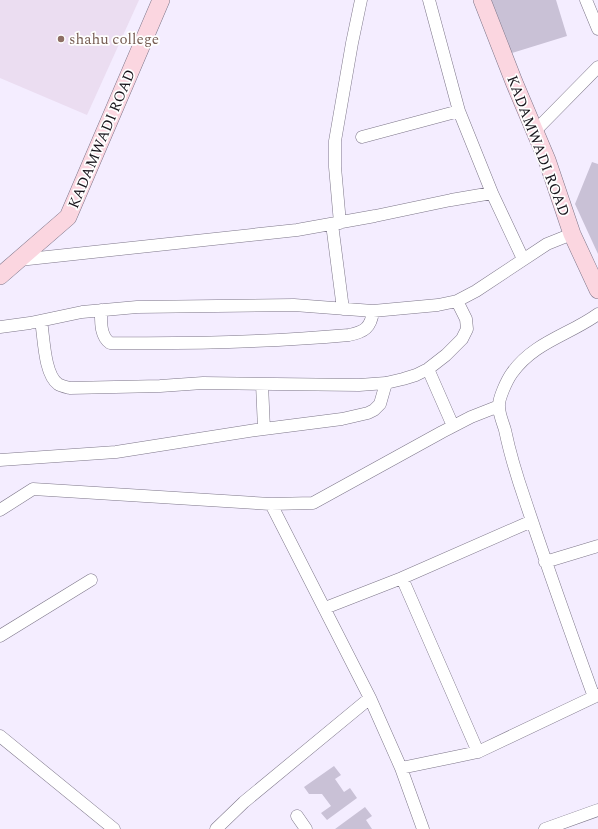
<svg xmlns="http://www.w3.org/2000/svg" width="598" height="829" font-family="Spectral,serif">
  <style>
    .education { fill: #ebddf1 }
    .building { fill: #c9c1d6 }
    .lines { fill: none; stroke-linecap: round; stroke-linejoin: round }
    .street-casing { stroke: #7d7689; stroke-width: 13 }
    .secondary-casing { stroke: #7d7689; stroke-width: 18 }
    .street { stroke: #fff; stroke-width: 12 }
    .secondary { stroke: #fbd6e0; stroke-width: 17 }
    .education-dot { fill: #8d6e63; stroke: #fefefe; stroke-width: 1.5 }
    .labels { text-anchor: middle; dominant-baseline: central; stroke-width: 3.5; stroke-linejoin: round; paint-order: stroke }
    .education-label { font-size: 15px; fill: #785e54; stroke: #fefefe; text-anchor: start }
    .street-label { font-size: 15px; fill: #17141b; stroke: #fefefe }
  </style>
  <rect width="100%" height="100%" fill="#f4edff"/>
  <path class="education" d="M0 0H139L87 115 0 78Z"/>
  <path class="building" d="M488 0H556L567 36 512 53Z
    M592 162 598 164V254L575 204Z
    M334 766 341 775 335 779 344 792 350 788 357 798 327 820 321 813 331 806 322 794H309L304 787Z
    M365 807 372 816 366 820 372 829H335Z"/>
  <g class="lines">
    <defs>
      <path id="street" d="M429 0 459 111 492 193
        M586 0 598 29
        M535 131 598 67
        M362 137 459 111
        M340 223 335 167V141L352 43 361 0
        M332 224 343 309
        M19 260 297 230 375 216 451 200 492 193 523 259
        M101 310C101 321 100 336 110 343 190 344 269 342 349 335 364 332 371 328 373 311
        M41 321C44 337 44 374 58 384 61 386 66 387 70 388L160 386 203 383 359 385 386 383 403 379 416 375 428 369 446 355 462 339 467 329 466 319 457 301
        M0 327 30 323 82 312 137 307 294 305 373 311 438 305 457 301 476 291 547 244 572 234
        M428 369 453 426
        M262 384 264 429
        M0 460 116 452 256 430 342 419 368 413 374 410 380 404 386 383
        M271 504 313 503 442 432 471 417 499 406
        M0 510 33 489 271 504 370 698 401 768 423 829
        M545 562 598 546
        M402 578 478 752
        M325 608 402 578 532 521
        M0 636 91 580
        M594 697C570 631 547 566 525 500 517 477 510 454 505 430 503 423 499 414 499 407 498 399 507 380 512 373 534 342 569 335 598 314
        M0 736 114 829
        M401 768 478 752 598 695
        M297 816 306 829
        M216 829 244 802 370 698
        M545 829 598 810"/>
      <path id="secondary" d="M482 0 514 82 547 160 572 234 598 290
        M0 276 68 217 161 0"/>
    </defs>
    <use href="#street" class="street-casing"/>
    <use href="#secondary" class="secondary-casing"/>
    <use href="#street" class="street"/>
    <use href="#secondary" class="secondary"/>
  </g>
  <circle class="education-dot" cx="61" cy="39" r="4"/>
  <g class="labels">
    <g class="education-label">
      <text x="69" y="39">shahu college</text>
    </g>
    <g class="street-label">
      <text transform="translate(102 139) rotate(-67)">KADAMWADI ROAD</text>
      <text transform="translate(538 146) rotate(69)">KADAMWADI ROAD</text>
    </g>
  </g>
</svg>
